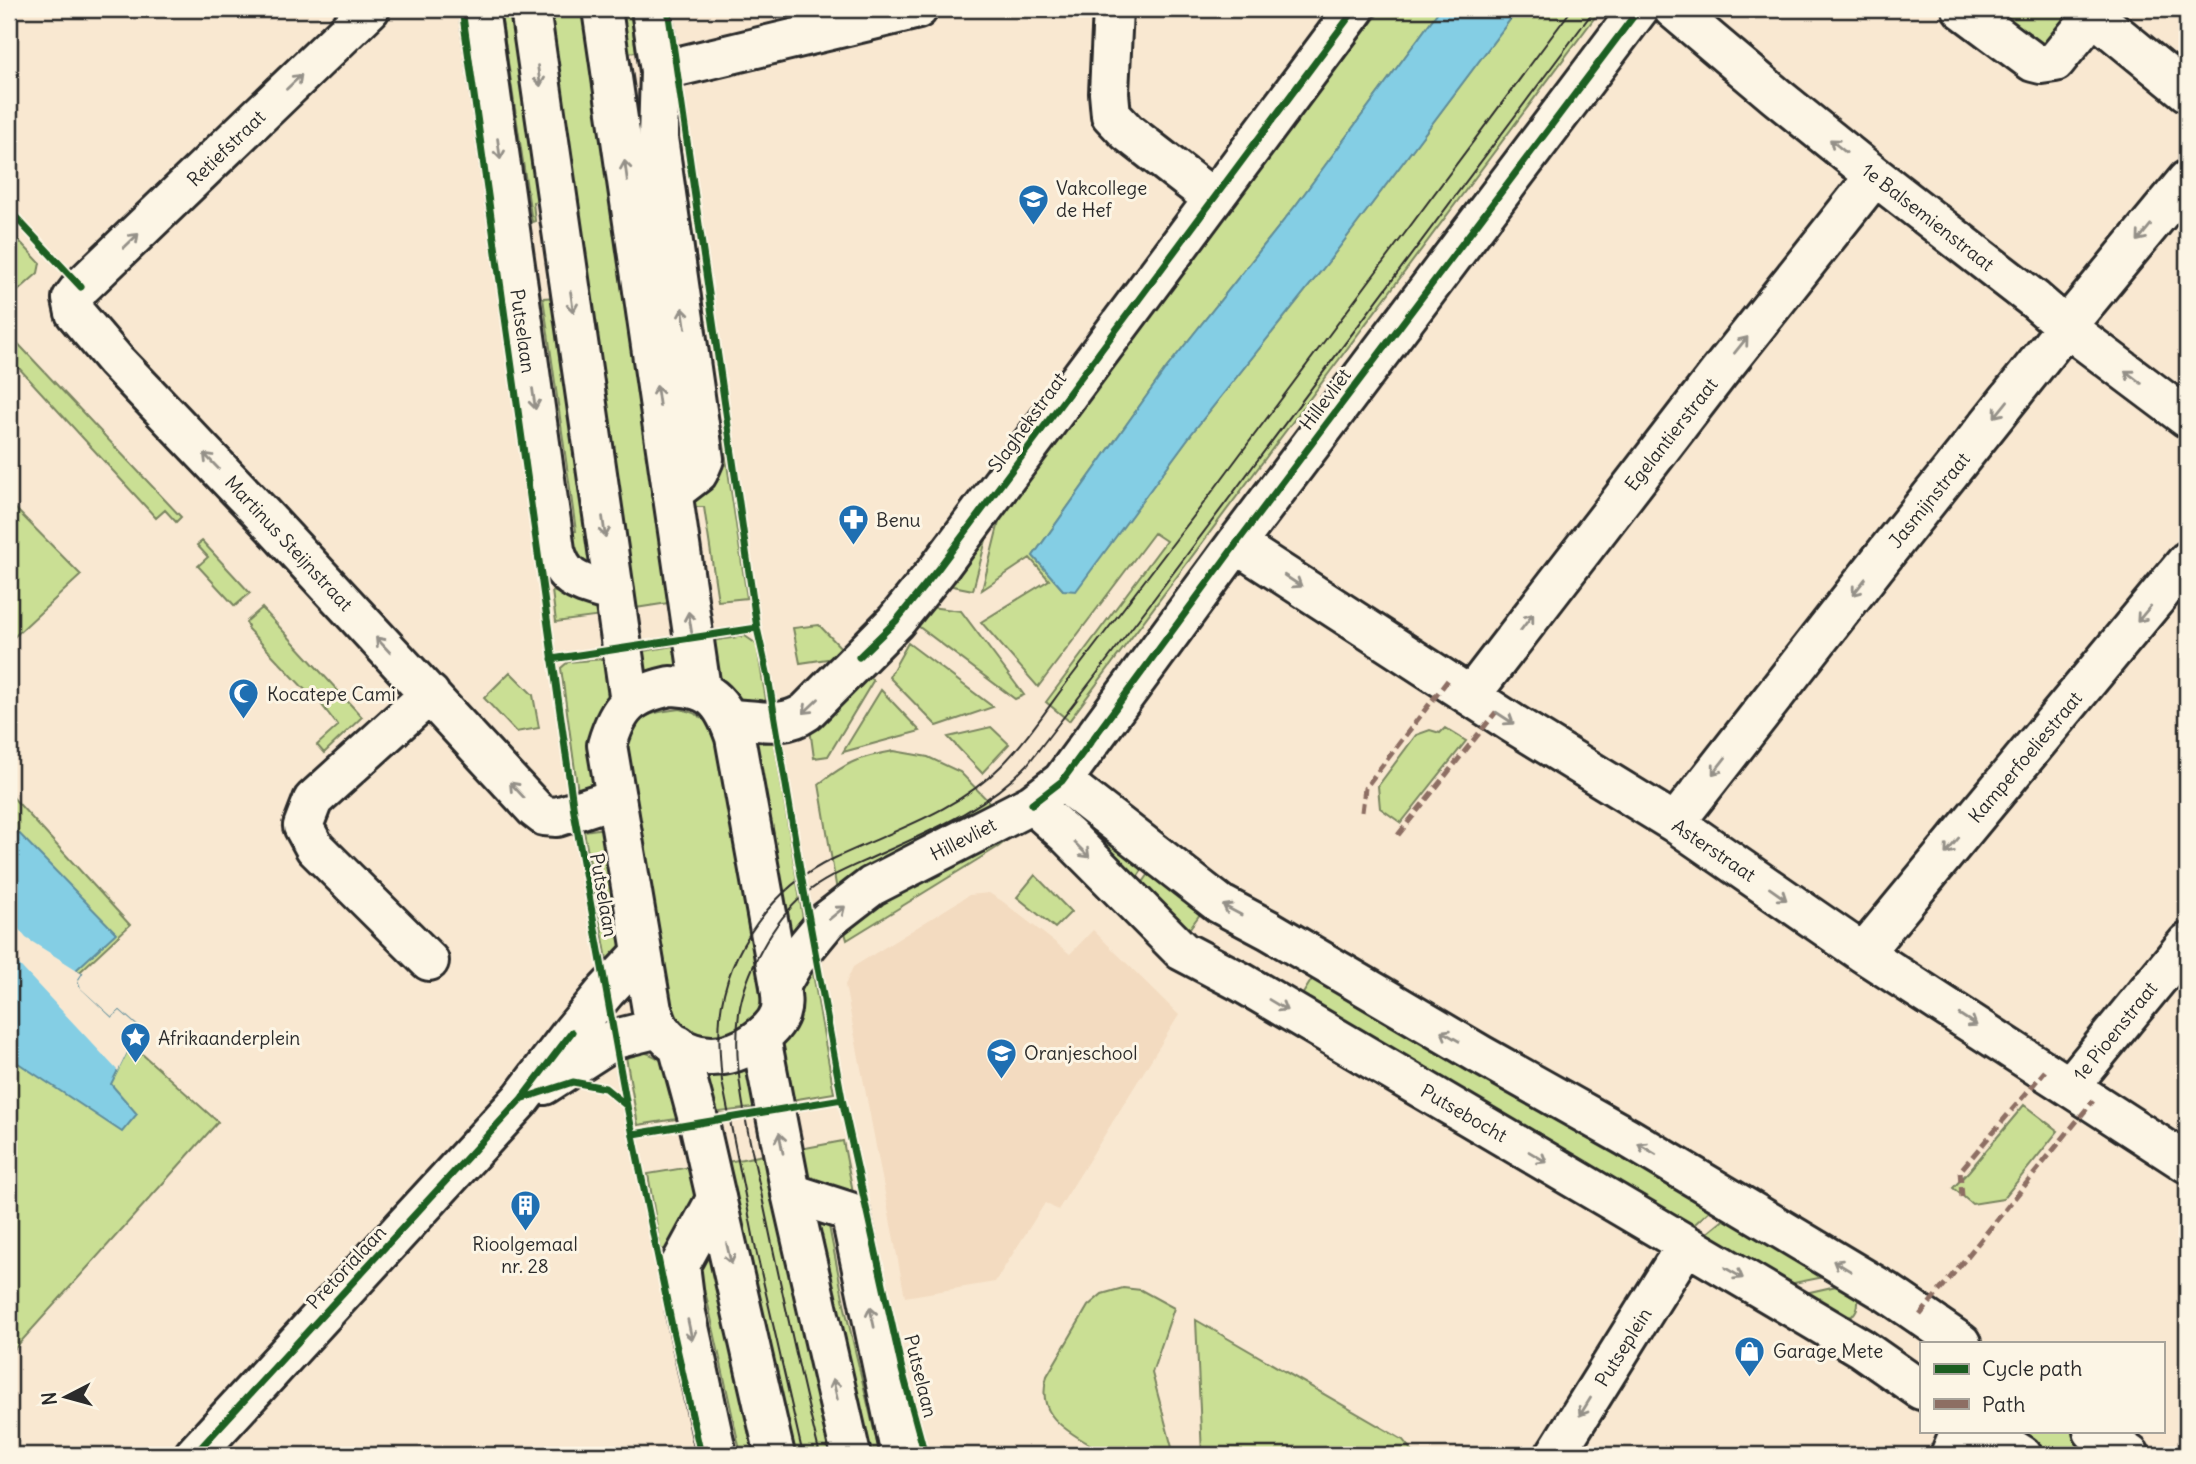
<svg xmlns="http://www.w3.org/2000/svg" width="2196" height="1464" font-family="Delius,sans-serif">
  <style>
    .built { fill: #f3dbc0 }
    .green { fill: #cadf94; stroke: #7a8560; stroke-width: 2 }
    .water { fill: #84cee4; stroke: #608d9a; stroke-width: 2 }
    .pier { fill: #f9e8d1 }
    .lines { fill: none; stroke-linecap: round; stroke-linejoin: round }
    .minor-casing { stroke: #2b2b2b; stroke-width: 44 }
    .secondary-casing { stroke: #2b2b2b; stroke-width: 44 }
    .minor { stroke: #fcf5e5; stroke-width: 38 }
    .secondary { stroke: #fcf5e5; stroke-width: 38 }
    .tram { stroke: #2b2b2b; stroke-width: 2 }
    .quiet { stroke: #8d6e63; stroke-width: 5; stroke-dasharray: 10 5; stroke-linecap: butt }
    .cycleway-casing { stroke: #fcf5e5; stroke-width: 11 }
    .cycleway { stroke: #1b5e20; stroke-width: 7 }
    .oneway { stroke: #949088 }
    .labels { text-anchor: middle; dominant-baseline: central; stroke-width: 6; stroke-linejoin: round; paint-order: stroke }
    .street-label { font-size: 19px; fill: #2b2b2b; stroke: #fcf5e5 }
    .poi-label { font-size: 19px; fill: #2b2b2b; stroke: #fcf5e5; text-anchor: start }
  </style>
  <rect width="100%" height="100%" fill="#f9e8d1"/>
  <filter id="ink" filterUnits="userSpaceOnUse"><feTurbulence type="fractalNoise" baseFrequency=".0143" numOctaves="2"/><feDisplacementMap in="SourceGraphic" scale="14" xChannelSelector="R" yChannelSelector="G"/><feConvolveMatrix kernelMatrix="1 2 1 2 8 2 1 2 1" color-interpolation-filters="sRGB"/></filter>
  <g filter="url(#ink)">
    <path class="built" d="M989 893 1002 901 1070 954 1093 930 1179 1015 1058 1210 1045 1203 995 1282 905 1297 845 985 853 967 969 895Z"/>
    <path class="green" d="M500 9H514L543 200 533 202 535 221 532 222Z
      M539 9H590L675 602 629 609Z
      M621 9H630L636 52 627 53Z
      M1382 9H1440L1296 205 1165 370 1033 556 1063 590H1076L1192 433 1329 261 1518 9H1601L1069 721 1046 702 1166 541 1154 533 1038 687 981 622 1049 580 1030 558 982 590 1004 502Z
      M1995 9H2011L2017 14 2046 12 2049 9H2080L2053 42 2026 46 1988 16Z
      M672 89 710 354 700 355 668 132Z
      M9 230 40 263 38 273 9 299Z
      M557 297 593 567C573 562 572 549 565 532L576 531 543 298Z
      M9 334 181 517 176 522 165 510 156 518 18 367 16 368 9 360Z
      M722 430 747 598 718 601 704 507H692L689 499 715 431Z
      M9 502 81 575 13 638 9 633Z
      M994 509 973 590 938 583Z
      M202 541 250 593 235 606 198 566 208 557 197 545Z
      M552 591 595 604 600 603 602 616 556 622Z
      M922 606 961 611 1024 695 1015 699 910 620Z
      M262 608 362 717 324 753 317 745 338 726 311 691 308 693 247 628 248 626 246 622Z
      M819 625 843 650 834 658 800 663 793 628Z
      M745 636 755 643 757 647 767 706C760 704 752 704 745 702 720 693 712 664 704 642Z
      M908 643 993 707 937 726 889 677Z
      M679 645 684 671 636 681 632 653Z
      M604 659H608L613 694 598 781 578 792 561 668 568 662Z
      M863 670 873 681 828 756 814 758 809 721Z
      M510 672 533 695 539 728 516 732 484 698Z
      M881 690 920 731 843 752Z
      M680 709C700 713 709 721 717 739L764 967C762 987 764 1024 739 1032 726 1035 712 1035 699 1037 680 1034 669 1005 660 990L626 759C632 717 640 714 680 709Z
      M991 727 1009 744 982 773 948 737Z
      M1445 728 1466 741 1401 823 1380 808 1378 786 1416 735 1430 730 1440 733Z
      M747 737 774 740 805 931 784 955Z
      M894 751 928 757 960 772 999 812 838 897 819 784C847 762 859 757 894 751Z
      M9 793 130 925 69 982 132 1045 218 1122 9 1355Z
      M1088 819 1146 864 1133 884 1078 828Z
      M605 828 622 947 609 971 584 831Z
      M1019 831 998 847 847 940 843 925 864 902Z
      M1151 871 1203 910 1187 932 1139 888Z
      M1035 875 1071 912 1055 928 1017 897Z
      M811 962 834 1093 785 1101 778 1050 795 993Z
      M1317 971 1717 1204 1686 1232 1299 1000Z
      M635 1050C678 1059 675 1081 689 1117L638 1125 625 1051Z
      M752 1063 760 1107 712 1113 705 1075C722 1075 739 1074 752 1063Z
      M2024 1105 2058 1131 2003 1199 1972 1204 1953 1188 1969 1171Z
      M843 1141 855 1202 806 1184 800 1149Z
      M769 1154 836 1455H786L722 1163Z
      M690 1167 705 1202 676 1246 661 1250 648 1174Z
      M1732 1213 1834 1275 1784 1285 1700 1239Z
      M813 1217 829 1226 845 1308 880 1455H867Z
      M708 1240 755 1455H741L706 1295 694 1298 689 1279Z
      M1850 1283C1857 1294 1863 1305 1852 1316L1841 1318 1801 1294Z
      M1123 1288 1141 1290 1174 1308 1152 1373 1174 1455C1159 1455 1120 1459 1108 1454 1100 1451 1091 1445 1084 1441 1057 1425 1037 1410 1047 1376L1088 1306 1102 1294Z
      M1196 1320 1403 1440 1415 1455H1202Z
      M2011 1431H2079L2115 1455H2049Z"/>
    <path class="water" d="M1440 9H1518L1329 261 1192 433 1076 591 1063 590 1033 556 1165 370 1296 205Z
      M9 823 116 933 76 970 82 973 77 981 80 989 112 1018 120 1011 139 1028 111 1084 137 1114 122 1132 9 1057Z"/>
    <path class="pier" d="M9 917 26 938 82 973 78 979V986L112 1018 120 1011 139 1028 118 1071 9 954Z"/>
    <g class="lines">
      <defs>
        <path id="minor" d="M370 9 81 287 72 299 75 313 115 360 261 513 535 809 544 816 557 817 616 798
          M479 9 555 550C564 584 584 583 614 593
          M651 9 660 71 658 138 704 459 698 473 672 493
          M1113 9 1109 93 1111 115 1127 132 1212 198
          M1673 9 1776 96 1875 176 2035 300 2066 327 2187 418
          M1962 9 2033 62 2041 64 2055 62 2098 9
          M2093 15 2187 92
          M660 71 918 9
          M1236 544 1512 723 1675 823 1863 953 2187 1163
          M1471 695 1718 374 1875 176
          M729 719C756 719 782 729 806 712L896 621 938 569 1355 9
          M1062 781 1220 904 1269 930 1481 1055 1627 1137 1888 1293 1961 1343
          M1032 804 1068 836 1182 951 1241 982 1777 1298 1861 1348 1921 1390
          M1675 823 1889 549 2066 327 2187 180
          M1863 953 2187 561
          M429 961 315 848 303 826 313 800 430 694
          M780 986 795 960 828 920 872 886 1032 804 1062 781 1236 544 1639 9
          M544 1085 615 1039 659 1028
          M2070 1086 2187 943
          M791 1193 850 1212 901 1455
          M716 1199 680 1265 686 1313 717 1455
          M1984 1431 2022 1455
          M2093 1431 2130 1455
          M194 1455 521 1099 572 1032 606 991 642 953
          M1555 1455 1686 1245
          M1950 1455 1960 1431"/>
        <path id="secondary" d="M530 9 630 702
          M602 9 701 689
          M670 686C710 687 722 700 735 737L780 986C781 995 783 1004 780 1013 776 1025 764 1035 754 1042 724 1063 684 1061 661 1030 656 1024 655 1016 652 1010L607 745C618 707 630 695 670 686Z
          M761 1038 791 1193 851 1455
          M678 1045 699 1123 775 1455"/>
      </defs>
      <use href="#minor" class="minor-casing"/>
      <use href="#secondary" class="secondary-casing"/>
      <use href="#minor" class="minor"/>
      <use href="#secondary" class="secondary"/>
      <path class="tram" d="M803 1455 756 1250 722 1081C720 1060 718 1039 720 1017 727 950 774 886 835 858 892 831 956 812 1001 766 1028 739 1048 707 1071 677 1114 621 1157 565 1200 508 1324 342 1448 175 1572 9
        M820 1455C799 1371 781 1287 763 1202 751 1144 731 1072 739 1013 745 973 773 921 804 895 823 879 847 869 869 859 925 833 984 811 1027 765L1147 608 1595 9"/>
      <path class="quiet" d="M1362 812 1365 788 1448 680
        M1398 835 1496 712
        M1962 1197 1960 1171 2045 1071
        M1920 1315 2093 1101"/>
      <defs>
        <path id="cycleway" d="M462 9 574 812 627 1106 672 1326 701 1455
          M668 9 757 628 768 677 801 875 842 1099 902 1370 925 1455
          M9 210 81 287
          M859 657 896 621 938 569 1355 9
          M552 659 757 628
          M1032 804 1062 781 1236 544 1639 9
          M521 1099 573 1082 605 1088 627 1106
          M634 1134 842 1099
          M194 1455 521 1099 572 1032"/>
      </defs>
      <use href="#cycleway" class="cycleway-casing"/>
      <use href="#cycleway" class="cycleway"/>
    </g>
    <defs><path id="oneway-shaft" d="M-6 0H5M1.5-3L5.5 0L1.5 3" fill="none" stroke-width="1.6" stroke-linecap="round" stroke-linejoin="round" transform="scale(1.75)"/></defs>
    <g class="oneway">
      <use href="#oneway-shaft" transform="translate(539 76) rotate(82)"/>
      <use href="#oneway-shaft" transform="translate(294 82) rotate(-44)"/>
      <use href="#oneway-shaft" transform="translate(1838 146) rotate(-141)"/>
      <use href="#oneway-shaft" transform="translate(499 149) rotate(82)"/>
      <use href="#oneway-shaft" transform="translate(626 171) rotate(-98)"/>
      <use href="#oneway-shaft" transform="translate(2144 233) rotate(129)"/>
      <use href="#oneway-shaft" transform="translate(131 241) rotate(-44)"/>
      <use href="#oneway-shaft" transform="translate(572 302) rotate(82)"/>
      <use href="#oneway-shaft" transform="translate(684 318) rotate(-98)"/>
      <use href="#oneway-shaft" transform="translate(1741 345) rotate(-51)"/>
      <use href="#oneway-shaft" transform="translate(2133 377) rotate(-143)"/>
      <use href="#oneway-shaft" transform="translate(658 396) rotate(-98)"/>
      <use href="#oneway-shaft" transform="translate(534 399) rotate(82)"/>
      <use href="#oneway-shaft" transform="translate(2001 409) rotate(129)"/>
      <use href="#oneway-shaft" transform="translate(211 461) rotate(-134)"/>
      <use href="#oneway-shaft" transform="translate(604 527) rotate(82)"/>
      <use href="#oneway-shaft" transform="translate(1293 581) rotate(33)"/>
      <use href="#oneway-shaft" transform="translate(1859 587) rotate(128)"/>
      <use href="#oneway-shaft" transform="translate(2144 614) rotate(130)"/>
      <use href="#oneway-shaft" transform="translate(690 622) rotate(-99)"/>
      <use href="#oneway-shaft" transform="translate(1527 622) rotate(-53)"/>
      <use href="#oneway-shaft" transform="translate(383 645) rotate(-133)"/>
      <use href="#oneway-shaft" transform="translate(811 706) rotate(136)"/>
      <use href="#oneway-shaft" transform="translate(1505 718) rotate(33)"/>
      <use href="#oneway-shaft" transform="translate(1719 766) rotate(128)"/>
      <use href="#oneway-shaft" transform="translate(517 790) rotate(-133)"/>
      <use href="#oneway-shaft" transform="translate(1952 846) rotate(130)"/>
      <use href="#oneway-shaft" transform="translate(1082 850) rotate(45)"/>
      <use href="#oneway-shaft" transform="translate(1778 894) rotate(35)"/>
      <use href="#oneway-shaft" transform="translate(1232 910) rotate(-152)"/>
      <use href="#oneway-shaft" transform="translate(837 913) rotate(-39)"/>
      <use href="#oneway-shaft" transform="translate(1278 1005) rotate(31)"/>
      <use href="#oneway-shaft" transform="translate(1968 1020) rotate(33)"/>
      <use href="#oneway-shaft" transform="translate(1450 1036) rotate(-150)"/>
      <use href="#oneway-shaft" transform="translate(781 1143) rotate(-101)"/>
      <use href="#oneway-shaft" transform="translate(1647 1149) rotate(-149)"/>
      <use href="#oneway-shaft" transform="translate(1538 1157) rotate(31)"/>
      <use href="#oneway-shaft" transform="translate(729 1254) rotate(77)"/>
      <use href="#oneway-shaft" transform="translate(1842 1266) rotate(-149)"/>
      <use href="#oneway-shaft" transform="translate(1734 1273) rotate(30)"/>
      <use href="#oneway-shaft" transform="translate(872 1317) rotate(-102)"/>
      <use href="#oneway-shaft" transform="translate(690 1330) rotate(78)"/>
      <use href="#oneway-shaft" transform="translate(835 1389) rotate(-103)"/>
      <use href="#oneway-shaft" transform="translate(1585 1407) rotate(122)"/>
    </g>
  </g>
  <defs>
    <symbol id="university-pin" viewBox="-11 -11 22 30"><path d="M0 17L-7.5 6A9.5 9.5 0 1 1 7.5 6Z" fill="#1f6fb2" stroke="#fcf5e5"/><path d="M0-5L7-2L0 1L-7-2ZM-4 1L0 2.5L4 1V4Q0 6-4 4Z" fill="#fff"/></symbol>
    <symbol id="pharmacy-pin" viewBox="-11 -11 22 30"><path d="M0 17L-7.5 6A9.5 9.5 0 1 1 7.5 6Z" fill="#1f6fb2" stroke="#fcf5e5"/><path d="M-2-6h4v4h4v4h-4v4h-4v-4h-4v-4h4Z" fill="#fff"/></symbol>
    <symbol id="mosque-pin" viewBox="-11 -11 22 30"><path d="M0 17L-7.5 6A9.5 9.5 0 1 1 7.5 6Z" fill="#1f6fb2" stroke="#fcf5e5"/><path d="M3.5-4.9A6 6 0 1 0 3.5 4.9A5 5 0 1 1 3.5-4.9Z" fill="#fff"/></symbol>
    <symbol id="sight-pin" viewBox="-11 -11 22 30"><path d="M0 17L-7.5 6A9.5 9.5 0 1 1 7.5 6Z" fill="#1f6fb2" stroke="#fcf5e5"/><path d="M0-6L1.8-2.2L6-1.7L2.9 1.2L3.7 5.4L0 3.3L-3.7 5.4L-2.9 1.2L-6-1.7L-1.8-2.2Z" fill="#fff"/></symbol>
    <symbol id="school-pin" viewBox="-11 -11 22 30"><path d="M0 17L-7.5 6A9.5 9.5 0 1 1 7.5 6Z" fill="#1f6fb2" stroke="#fcf5e5"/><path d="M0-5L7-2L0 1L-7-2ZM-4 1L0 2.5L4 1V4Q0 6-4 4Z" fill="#fff"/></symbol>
    <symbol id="building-pin" viewBox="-11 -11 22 30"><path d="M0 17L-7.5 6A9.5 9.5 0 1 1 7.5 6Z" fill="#1f6fb2" stroke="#fcf5e5"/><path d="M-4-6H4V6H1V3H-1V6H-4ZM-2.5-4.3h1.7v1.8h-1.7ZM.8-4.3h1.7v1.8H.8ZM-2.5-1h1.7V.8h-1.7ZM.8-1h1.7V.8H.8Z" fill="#fff"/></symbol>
    <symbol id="shop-pin" viewBox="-11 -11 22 30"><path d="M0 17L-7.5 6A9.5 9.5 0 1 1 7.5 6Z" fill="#1f6fb2" stroke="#fcf5e5"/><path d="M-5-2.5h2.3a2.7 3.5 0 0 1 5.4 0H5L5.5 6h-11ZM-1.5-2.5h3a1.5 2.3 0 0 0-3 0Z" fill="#fff"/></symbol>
  </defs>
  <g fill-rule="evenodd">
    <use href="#university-pin" x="1016" y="182" width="35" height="47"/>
    <use href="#pharmacy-pin" x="836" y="502" width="35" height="47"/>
    <use href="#mosque-pin" x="226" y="676" width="35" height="47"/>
    <use href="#sight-pin" x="118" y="1020" width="35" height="47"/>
    <use href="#school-pin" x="984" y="1036" width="35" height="47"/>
    <use href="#building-pin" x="508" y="1188" width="35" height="47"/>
    <use href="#shop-pin" x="1732" y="1334" width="35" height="47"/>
  </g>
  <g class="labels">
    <g class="street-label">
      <text transform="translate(226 148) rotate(-44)">Retiefstraat</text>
      <text transform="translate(1928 217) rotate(38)">1e Balsemienstraat</text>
      <text transform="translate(523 331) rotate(82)">Putselaan</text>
      <text transform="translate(1325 399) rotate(-53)">Hillevliet</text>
      <text transform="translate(1027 422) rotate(-54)">Slaghekstraat</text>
      <text transform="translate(1671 434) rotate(-52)">Egelantierstraat</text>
      <text transform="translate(1929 500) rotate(-51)">Jasmijnstraat</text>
      <text transform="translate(289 543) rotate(47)">Martinus Steijnstraat</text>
      <text transform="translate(2025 757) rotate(-50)">Kamperfoeliestraat</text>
      <text transform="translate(963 839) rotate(-27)">Hillevliet</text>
      <text transform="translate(1714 850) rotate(34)">Asterstraat</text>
      <text transform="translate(604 895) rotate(80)">Putselaan</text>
      <text transform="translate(2115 1031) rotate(-51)">1e Pioenstraat</text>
      <text transform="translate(1464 1113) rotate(30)">Putsebocht</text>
      <text transform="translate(346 1267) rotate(-47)">Pretorialaan</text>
      <text transform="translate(1623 1347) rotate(-58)">Putseplein</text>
      <text transform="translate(921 1376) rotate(76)">Putselaan</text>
    </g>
    <g class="poi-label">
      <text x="1056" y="188">Vakcollege<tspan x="1056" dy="22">de Hef</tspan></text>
      <text x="876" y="520">Benu</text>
      <text x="267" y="694">Kocatepe Cami</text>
      <text x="158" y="1038">Afrikaanderplein</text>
      <text x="1024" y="1053">Oranjeschool</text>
      <text x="525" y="1244" text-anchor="middle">Rioolgemaal<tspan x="525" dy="22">nr. 28</tspan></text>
      <text x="1773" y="1351">Garage Mete</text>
    </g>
  </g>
  <rect width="2196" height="1464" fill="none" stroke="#fcf5e5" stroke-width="35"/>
  <rect x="18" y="18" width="2161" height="1429" fill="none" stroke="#2b2b2b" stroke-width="2.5" filter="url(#ink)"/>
  <rect x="1920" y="1342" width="245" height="91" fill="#fcf5e5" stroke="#a8a49b" stroke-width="2"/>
  <rect x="1934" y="1364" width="35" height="10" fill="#1b5e20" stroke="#a8a49b" stroke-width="2"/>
  <text x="1982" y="1376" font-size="21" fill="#2b2b2b">Cycle path</text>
  <rect x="1934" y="1399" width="35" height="10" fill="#8d6e63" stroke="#a8a49b" stroke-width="2"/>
  <text x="1982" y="1412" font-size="21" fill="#2b2b2b">Path</text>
  <g transform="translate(66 1397) rotate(264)" stroke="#fcf5e5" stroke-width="5" paint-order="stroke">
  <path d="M0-5L12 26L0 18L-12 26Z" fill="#2b2b2b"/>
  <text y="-10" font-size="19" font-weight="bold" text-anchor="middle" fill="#2b2b2b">N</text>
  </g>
</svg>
